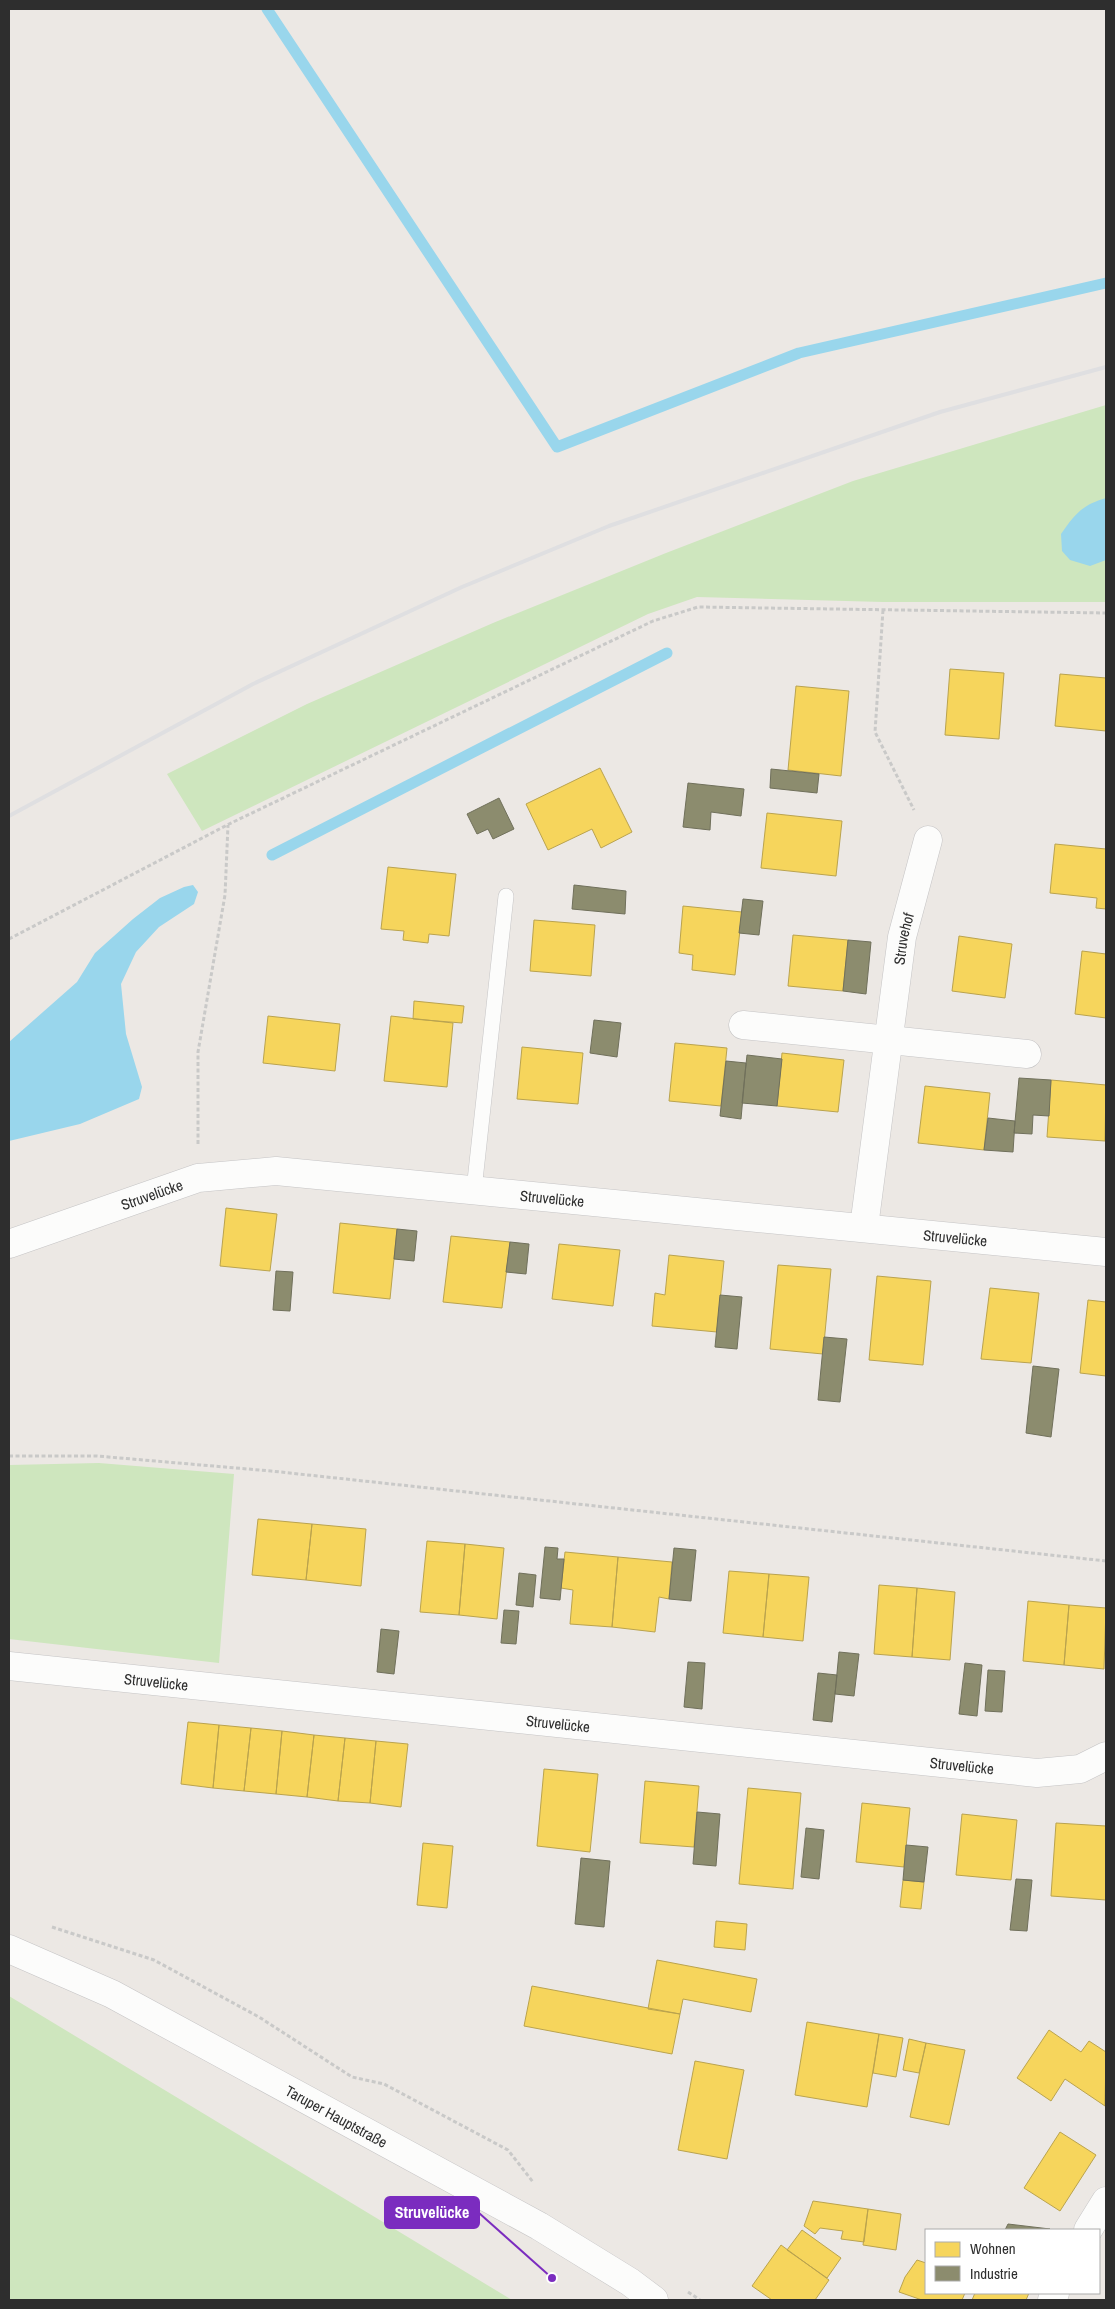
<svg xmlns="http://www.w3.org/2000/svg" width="1115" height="2309" font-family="'Archivo Narrow',sans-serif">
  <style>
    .green { fill: #cee6be }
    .water { fill: #99d6ec }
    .homes { fill: #f6d55c; stroke: #baa34e }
    .industry { fill: #8c8c6e; stroke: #70705b }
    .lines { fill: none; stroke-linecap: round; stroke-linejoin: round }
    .stream { stroke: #99d6ec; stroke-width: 11 }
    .service-casing { stroke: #c5c4c5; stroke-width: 16 }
    .minor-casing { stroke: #c5c4c5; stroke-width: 29 }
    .tertiary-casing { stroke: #c5c4c5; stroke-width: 29 }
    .path { stroke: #c9c9c8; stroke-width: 3; stroke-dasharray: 4 2.5; stroke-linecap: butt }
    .service { stroke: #fcfcfb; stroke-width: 15 }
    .minor { stroke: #fcfcfb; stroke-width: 28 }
    .tertiary { stroke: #fcfcfb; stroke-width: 28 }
    .rail { stroke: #dfdfe1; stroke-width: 4 }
    .labels { text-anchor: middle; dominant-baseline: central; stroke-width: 5; stroke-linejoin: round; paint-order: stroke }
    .street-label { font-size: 15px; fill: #2e2e2e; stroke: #fff }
    .leader { fill: none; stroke: #7b2cbf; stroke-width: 2 }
    .callout-dot { fill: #7b2cbf; stroke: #fff; stroke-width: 2 }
    .callout { fill: #7b2cbf; stroke: #7b2cbf; stroke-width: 2 }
    .callout-label { font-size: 16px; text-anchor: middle; font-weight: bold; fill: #fff }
  </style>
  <rect width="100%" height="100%" fill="#ece8e4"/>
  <path class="green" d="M1106 405V602H883L697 597 648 614 202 831 167 774 307 704 493 623 666 553 853 481Z
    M99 1463 234 1474 219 1663 9 1639V1465Z
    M9 1996 512 2300H9Z"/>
  <path class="water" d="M1106 498V560L1090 566 1070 560 1062 551 1061 534C1075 514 1082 505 1106 498Z
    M193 885 198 892 194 904 159 927 136 952 121 984 126 1034 142 1087 139 1099 80 1124 9 1141V1042L77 982 95 953 133 919 160 898 184 887Z"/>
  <path class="homes" d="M950 669 1004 673 999 739 945 735Z
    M1060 674 1106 678V731L1055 726Z
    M796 686 849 691 841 776 788 770Z
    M600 768 632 832 601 848 592 829 548 850 526 804Z
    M767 813 842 821 836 876 761 868Z
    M1055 844 1106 849V909L1096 908 1097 898 1050 893Z
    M388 867 456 874 449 936 429 934 428 943 403 940 404 931 381 929Z
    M683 906 742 912 735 975 692 970 693 955 679 953Z
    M534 920 595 925 591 976 530 971Z
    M793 935 848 940 843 991 788 986Z
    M959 936 1012 944 1005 998 952 991Z
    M1082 951 1106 954V1018L1075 1014Z
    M414 1001 464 1006 462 1023 413 1019Z
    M268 1016 340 1024 335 1071 263 1063Z
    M391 1016 453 1023 447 1087 384 1081Z
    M675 1043 727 1048 721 1106 669 1101Z
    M522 1047 583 1053 578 1104 517 1099Z
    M782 1053 844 1060 838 1112 777 1106Z
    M1051 1080 1106 1085 1105 1141 1047 1137Z
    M925 1086 990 1093 984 1150 918 1143Z
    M226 1208 277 1214 270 1271 220 1266Z
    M340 1223 397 1229 390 1299 333 1293Z
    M451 1236 510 1242 502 1308 443 1302Z
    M559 1244 620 1250 613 1306 552 1299Z
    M669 1255 724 1261 717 1332 652 1326 655 1293 665 1295Z
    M778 1265 831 1269 823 1354 770 1349Z
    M877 1276 931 1281 923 1365 869 1360Z
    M990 1288 1039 1293 1031 1363 981 1359Z
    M1088 1300 1106 1302V1376L1080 1373Z
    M258 1519 312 1524 306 1580 252 1575Z
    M312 1524 366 1529 361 1586 306 1580Z
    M427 1541 465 1544 459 1615 420 1612Z
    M465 1544 504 1548 497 1619 459 1615Z
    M565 1552 618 1557 612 1627 570 1624 573 1590 561 1588Z
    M618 1557 672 1562 669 1599 659 1597 655 1632 612 1627Z
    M729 1571 769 1574 763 1637 723 1633Z
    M769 1574 809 1577 803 1641 763 1637Z
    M879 1585 917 1588 912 1657 874 1654Z
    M917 1588 955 1592 950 1660 912 1657Z
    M1028 1601 1069 1605 1064 1665 1023 1661Z
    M1069 1605 1106 1608 1104 1669 1064 1665Z
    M188 1722 219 1725 213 1788 181 1784Z
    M219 1725 251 1728 244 1791 213 1788Z
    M251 1728 282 1731 276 1794 244 1791Z
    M282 1731 314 1735 307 1797 276 1794Z
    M314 1735 345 1738 338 1801 307 1797Z
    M345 1738 376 1741 370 1803 338 1801Z
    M376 1741 408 1744 401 1807 370 1803Z
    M544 1769 598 1774 590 1852 537 1846Z
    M645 1781 699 1786 694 1847 640 1843Z
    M748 1788 801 1793 793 1889 739 1884Z
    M862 1803 910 1808 904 1867 856 1862Z
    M962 1814 1017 1820 1011 1880 956 1875Z
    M1056 1823 1106 1826V1900L1051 1896Z
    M423 1843 453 1846 447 1908 417 1905Z
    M903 1880 924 1882 921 1909 900 1907Z
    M716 1921 747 1924 745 1950 714 1947Z
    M657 1960 757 1979 751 2012 683 1999 680 2014 648 2009Z
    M532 1986 680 2014 672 2054 524 2026Z
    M807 2022 879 2034 867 2107 795 2095Z
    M1049 2030 1081 2052 1089 2041 1106 2052 1105 2106 1065 2079 1051 2101 1017 2078Z
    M879 2034 903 2038 896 2077 873 2073Z
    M909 2039 926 2043 919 2073 903 2070Z
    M926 2043 965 2050 949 2125 910 2117Z
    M695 2061 744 2070 727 2159 678 2150Z
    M1060 2132 1096 2155 1060 2211 1024 2188Z
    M813 2201 868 2209 864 2242 841 2239 843 2231 820 2228 815 2234 804 2226Z
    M868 2209 901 2214 896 2250 863 2245Z
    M802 2230 841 2258 827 2278 787 2250Z
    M781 2245 829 2280 815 2300H772L752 2286Z
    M917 2260 926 2263V2293H965L962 2300H922L899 2292 905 2277Z
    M975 2293H1029L1026 2300H972Z"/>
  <path class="industry" d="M771 769 819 774 817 793 770 788Z
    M688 783 744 789 741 816 711 812 710 830 683 827Z
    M499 798 514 829 493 839 488 829 477 834 467 814Z
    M574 885 626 891 625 914 572 909Z
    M743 899 763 901 759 935 739 933Z
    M848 940 871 942 866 994 843 991Z
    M594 1020 621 1023 617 1057 590 1053Z
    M747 1055 782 1059 777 1106 742 1103Z
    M726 1061 746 1063 741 1119 720 1116Z
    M1019 1078 1051 1080 1049 1116 1033 1115 1032 1134 1014 1133Z
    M988 1118 1015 1121 1013 1152 984 1150Z
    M397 1229 417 1231 414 1261 394 1259Z
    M510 1242 529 1244 526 1274 506 1272Z
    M276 1271 293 1272 290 1311 273 1310Z
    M720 1295 742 1297 737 1349 715 1347Z
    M824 1337 847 1339 840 1402 818 1400Z
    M1033 1366 1059 1369 1051 1437 1026 1433Z
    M545 1547 558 1548 557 1559H564L560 1600 540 1598Z
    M674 1548 696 1550 691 1601 669 1599Z
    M519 1573 536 1575 533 1607 516 1605Z
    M504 1610 519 1611 516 1644 501 1643Z
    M381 1629 399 1631 394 1674 377 1672Z
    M839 1652 859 1654 854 1696 835 1694Z
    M688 1662 705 1663 702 1709 684 1707Z
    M965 1663 982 1665 977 1716 959 1714Z
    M988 1670 1005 1671 1002 1712 985 1711Z
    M818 1673 837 1675 832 1722 813 1720Z
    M697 1812 720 1814 716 1866 693 1864Z
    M806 1828 824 1830 819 1879 801 1877Z
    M906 1845 928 1847 924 1882 903 1880Z
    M581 1858 610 1861 604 1927 575 1924Z
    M1016 1879 1032 1880 1027 1931 1010 1930Z
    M1008 2224 1050 2229 1005 2230Z"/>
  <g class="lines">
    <path class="stream" d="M267 9 557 447 799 353 1106 283
      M272 855 667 653"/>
    <defs>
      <path id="service" d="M474 1190 506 896"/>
      <g id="minor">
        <path d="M743 1025 1027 1054"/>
        <path id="s1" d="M864 1227 902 937 928 840"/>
        <path id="s2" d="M9 1244 198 1178 276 1171 1106 1252"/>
        <path id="s3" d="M9 1666 1037 1773 1080 1769 1106 1756"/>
        <path d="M1088 2230 1106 2201"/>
        <path d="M1052 2300 1055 2293"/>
      </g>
      <g id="tertiary">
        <path id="s4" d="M9 1949 112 1994 539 2226 630 2282 654 2300"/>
      </g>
    </defs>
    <use href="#service" class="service-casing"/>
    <use href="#minor" class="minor-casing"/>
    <use href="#tertiary" class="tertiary-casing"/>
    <path class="path" d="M883 610 875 732 914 810
      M9 939 229 824 653 621 698 607 1106 613
      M198 1144V1052L225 895 228 825
      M9 1456H97L271 1471 1106 1561
      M52 1927 154 1960 259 2017 352 2077 384 2084 508 2150 533 2182
      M688 2292 700 2300"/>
    <use href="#service" class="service"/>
    <use href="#minor" class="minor"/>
    <use href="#tertiary" class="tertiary"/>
    <path class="rail" d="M9 816 253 684 462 587 609 526 940 412 1106 367"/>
  </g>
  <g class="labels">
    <g class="street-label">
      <text stroke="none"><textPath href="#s1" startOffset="291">Struvehof</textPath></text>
      <text stroke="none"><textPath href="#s2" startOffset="151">Struvelücke</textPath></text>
      <text stroke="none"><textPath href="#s2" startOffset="556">Struvelücke</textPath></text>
      <text stroke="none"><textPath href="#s2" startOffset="961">Struvelücke</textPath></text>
      <text stroke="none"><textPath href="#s3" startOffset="148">Struvelücke</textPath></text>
      <text stroke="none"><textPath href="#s3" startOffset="552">Struvelücke</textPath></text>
      <text stroke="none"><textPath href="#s3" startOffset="958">Struvelücke</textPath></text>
      <text stroke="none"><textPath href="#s4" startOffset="368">Taruper Hauptstraße</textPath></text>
    </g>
  </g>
  <path class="leader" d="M552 2278L479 2213"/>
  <circle class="callout-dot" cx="552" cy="2278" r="5"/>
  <rect class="callout" x="385" y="2197" width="94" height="31" rx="5"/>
  <g class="callout-label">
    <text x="432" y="2218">Struvelücke</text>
  </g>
  <rect width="1115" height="2309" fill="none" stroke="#2e2e2e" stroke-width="20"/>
  <rect x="925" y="2229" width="175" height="65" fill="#ffffff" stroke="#ababab"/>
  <rect x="935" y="2242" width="25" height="15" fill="#f6d55c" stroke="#ababab"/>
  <text x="970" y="2254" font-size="15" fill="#2e2e2e">Wohnen</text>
  <rect x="935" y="2266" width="25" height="15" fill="#8c8c6e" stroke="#ababab"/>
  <text x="970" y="2279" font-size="15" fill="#2e2e2e">Industrie</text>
</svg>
